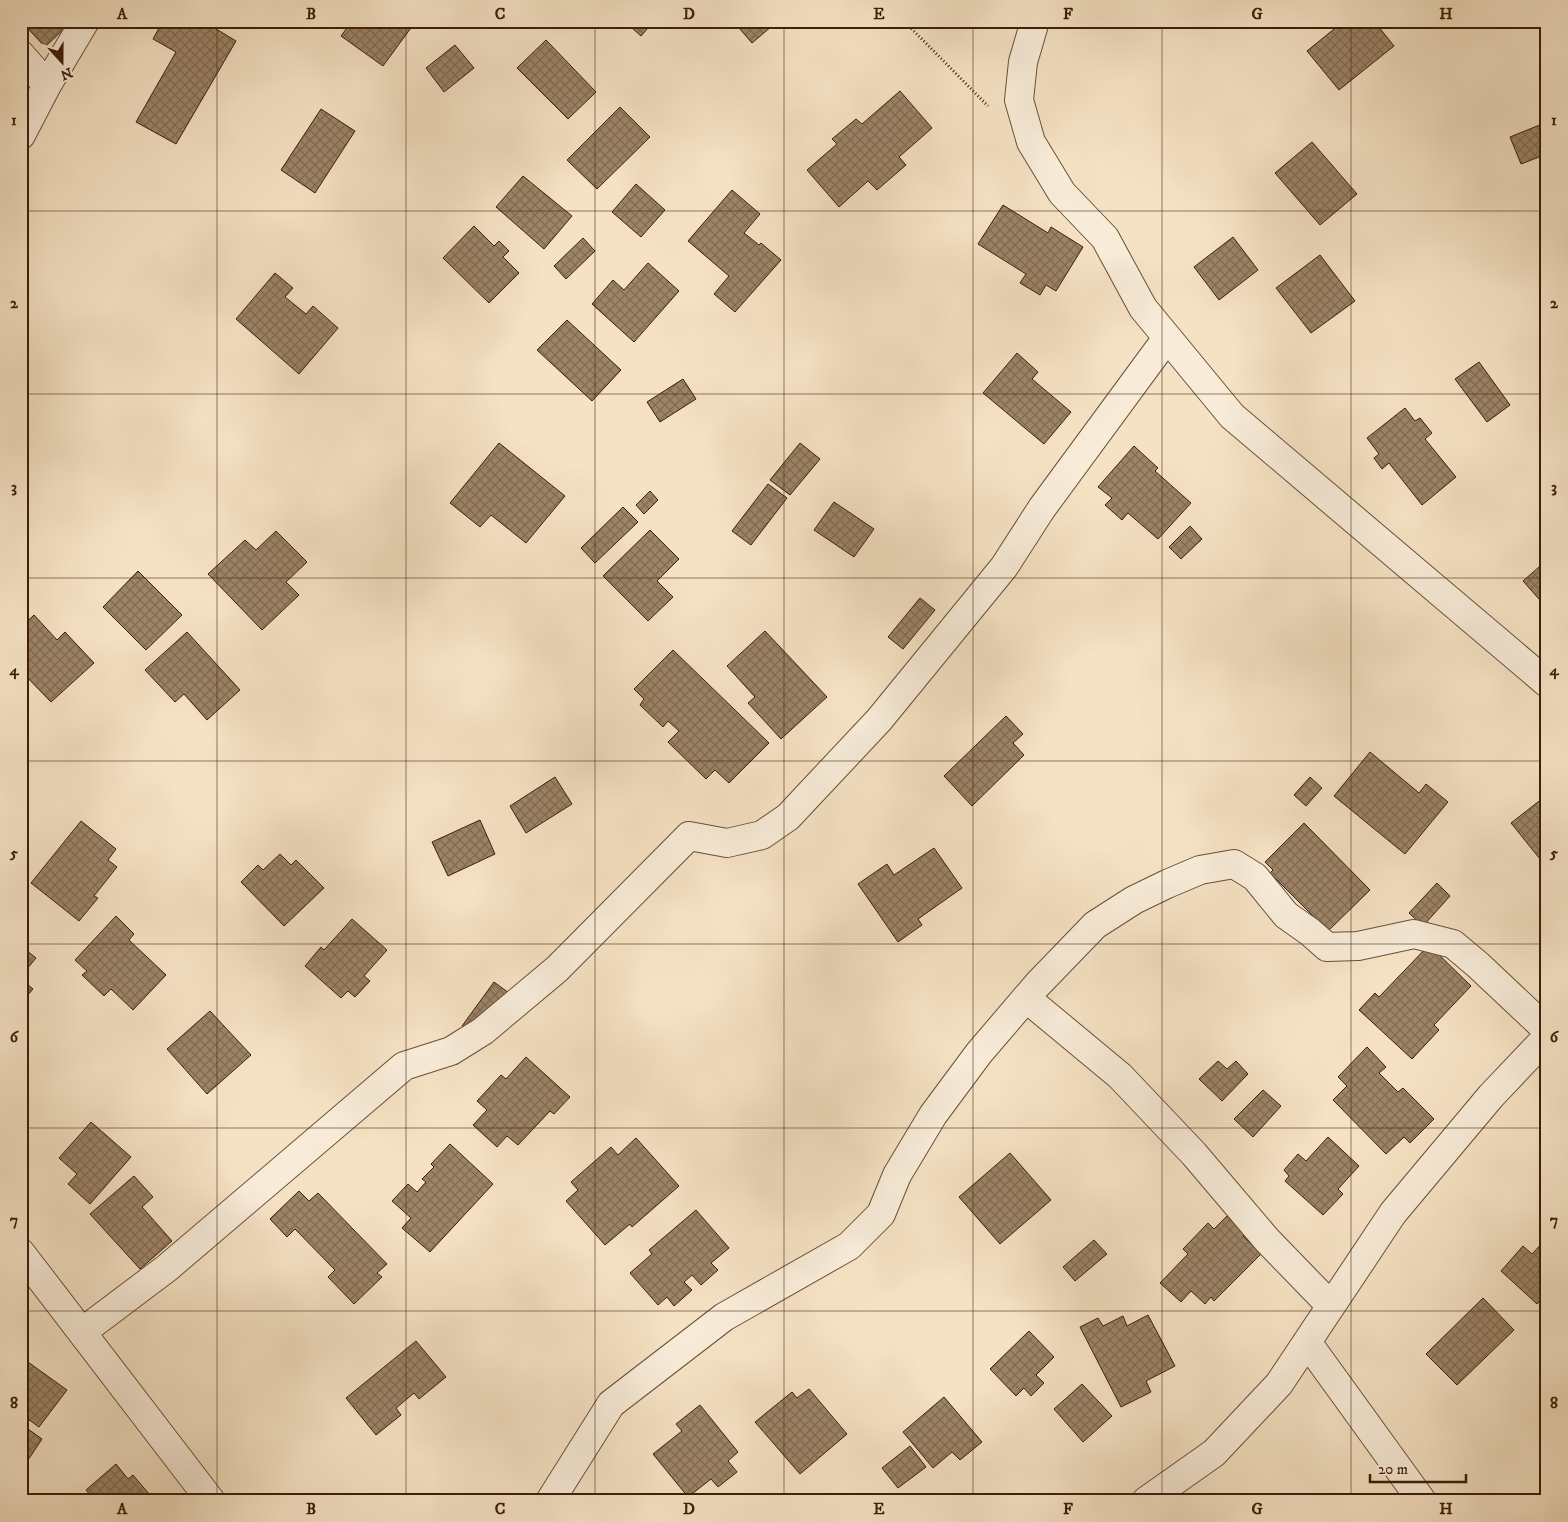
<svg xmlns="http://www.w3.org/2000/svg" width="1568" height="1522" font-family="'IM FELL DW Pica',serif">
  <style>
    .building { fill: url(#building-cross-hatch); stroke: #3d1e05 }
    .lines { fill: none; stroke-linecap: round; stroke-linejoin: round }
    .minor-casing { stroke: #6b4f35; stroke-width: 30 }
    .path { stroke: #3d1e05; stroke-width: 3; stroke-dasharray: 1 2.5; stroke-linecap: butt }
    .minor { stroke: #f8ecd9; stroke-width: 28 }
    .grid { fill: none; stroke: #3d1e05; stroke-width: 1; stroke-opacity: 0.55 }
    .neatline { fill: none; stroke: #3d1e05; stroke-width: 2 }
    .grid-label { font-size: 16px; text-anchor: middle; font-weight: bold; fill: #3d1e05 }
  </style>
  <defs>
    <pattern id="building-cross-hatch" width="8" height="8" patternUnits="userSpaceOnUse" patternTransform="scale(1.25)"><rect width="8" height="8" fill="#9d8468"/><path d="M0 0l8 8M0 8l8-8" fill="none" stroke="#816b54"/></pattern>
  </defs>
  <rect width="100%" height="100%" fill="#f5e2c4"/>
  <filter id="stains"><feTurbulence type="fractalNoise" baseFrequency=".004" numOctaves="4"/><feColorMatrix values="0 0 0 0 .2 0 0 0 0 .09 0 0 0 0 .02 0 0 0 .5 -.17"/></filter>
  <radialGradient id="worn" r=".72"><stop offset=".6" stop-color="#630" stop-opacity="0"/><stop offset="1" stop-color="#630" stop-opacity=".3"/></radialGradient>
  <path class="building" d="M21 21H72L45 47Z
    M163 21H203L236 41 176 144 136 122 176 52 153 39Z
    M352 21H416L383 66 341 36Z
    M624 21H654L641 36Z
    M733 21H778L752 43Z
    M1344 21H1374L1394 46 1339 90 1307 51Z
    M546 40 596 92 568 119 517 68Z
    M455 45 474 68 444 92 426 68Z
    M900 91 932 128 899 157 906 165 877 190 868 181 839 207 807 170 837 144 832 139 856 119 862 124Z
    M620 107 650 137 597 189 567 160Z
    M321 109 355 131 315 193 281 170Z
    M1547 122V154L1521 164 1510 137Z
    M1312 142 1357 194 1320 225 1275 173Z
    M523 176 572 216 544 249 496 207Z
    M636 184 665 210 641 237 612 212Z
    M732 190 760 214 744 233 759 245 761 243 781 260 735 312 714 294 729 276 688 241Z
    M1003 205 1048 233 1051 227 1083 247 1056 291 1046 285 1040 295 1020 283 1026 274 978 244Z
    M474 226 494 246 499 241 509 251 503 257 519 273 489 303 443 258Z
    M1233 237 1258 270 1219 300 1194 267Z
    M583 238 595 251 566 279 554 266Z
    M1320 255 1355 301 1311 333 1276 288Z
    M648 263 679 291 634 342 592 304 613 280 624 290Z
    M275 273 293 288 285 297 306 314 313 306 338 328 299 374 236 319Z
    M567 320 621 370 592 401 537 350Z
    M1017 353 1038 372 1032 379 1071 412 1044 444 983 393Z
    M1479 362 1510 405 1487 422 1455 379Z
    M683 379 696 399 660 422 647 402Z
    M1405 408 1415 421 1420 418 1432 433 1425 439 1456 477 1422 505 1389 463 1382 469 1374 458 1379 454 1367 438Z
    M499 443 565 496 526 543 491 515 480 527 450 503Z
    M800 443 820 459 790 495 770 480Z
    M1134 446 1158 468 1155 471 1191 503 1158 539 1128 513 1122 520 1105 505 1112 498 1098 487Z
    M768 484 787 498 751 545 732 531Z
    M650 491 658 500 644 514 636 505Z
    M834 502 874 529 854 557 814 530Z
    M623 507 638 522 595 563 581 548Z
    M1190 526 1202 539 1181 559 1169 547Z
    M650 530 679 559 657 581 673 597 648 621 603 576Z
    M276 531 307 562 286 582 299 595 262 630 208 574 245 540 256 550Z
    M1547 560V608L1523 581Z
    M138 571 182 615 146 650 103 607Z
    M920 598 935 610 903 649 888 637Z
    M34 615 57 640 65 632 94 663 51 702 21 671V627Z
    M765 631 827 697 781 739 748 703 755 697 727 666Z
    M187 632 240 690 207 720 184 694 175 702 145 670Z
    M673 650 769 743 729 783 715 770 706 779 668 742 679 731 668 721 663 727 640 705 644 699 634 689Z
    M1006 716 1023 734 1013 743 1024 755 972 806 944 776Z
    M1370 752 1419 793 1426 784 1448 802 1405 854 1334 796Z
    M555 777 572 804 526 833 510 806Z
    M1310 777 1322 788 1306 806 1294 795Z
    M1547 795V854L1540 859 1511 823Z
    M480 820 495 854 448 876 432 842Z
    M81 821 116 849 108 860 117 867 94 896 98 898 79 921 31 883Z
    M1304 823 1370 890 1328 931 1270 873 1273 870 1265 862Z
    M934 848 962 888 918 919 922 925 898 942 858 884 887 864 894 875Z
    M280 854 291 865 296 860 324 888 284 926 241 882 258 865 263 870Z
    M1437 883 1450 896 1423 926 1409 913Z
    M116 916 134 934 129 940 166 975 133 1010 111 989 104 996 82 975 87 971 75 960Z
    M352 919 387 950 364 976 370 981 355 997 348 991 341 998 305 966 321 947 324 950Z
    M1429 945 1471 986 1434 1025 1439 1030 1412 1059 1359 1010 1375 993 1379 997Z
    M21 946 36 958 21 976Z
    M21 979 33 989 21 1003Z
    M494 982 509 993 477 1037 462 1026Z
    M210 1011 251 1055 207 1094 167 1049Z
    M1367 1047 1386 1067 1379 1073 1398 1092 1403 1088 1434 1119 1410 1143 1404 1137 1386 1154 1333 1100 1347 1086 1338 1077Z
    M526 1057 570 1097 554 1114 550 1111 518 1145 507 1136 497 1147 473 1125 487 1110 477 1101 501 1075 506 1079Z
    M1218 1061 1227 1069 1236 1061 1248 1074 1222 1101 1199 1079Z
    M1263 1090 1281 1106 1253 1137 1234 1119Z
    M91 1122 131 1157 90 1204 68 1184 77 1174 59 1158Z
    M1328 1137 1359 1166 1338 1189 1343 1194 1323 1215 1285 1181 1289 1176 1284 1170 1298 1154 1306 1161Z
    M636 1138 679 1186 632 1227 630 1224 605 1245 566 1201 578 1190 571 1182 611 1147 618 1155Z
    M450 1144 493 1184 430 1252 402 1228 411 1218 392 1201 408 1184 417 1192 426 1182 422 1179 434 1167 431 1164Z
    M1010 1153 1051 1200 1000 1244 959 1197Z
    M134 1176 153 1197 142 1207 172 1241 140 1269 90 1214Z
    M299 1191 309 1201 318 1193 387 1264 377 1273 382 1277 354 1304 328 1277 335 1270 295 1229 287 1237 270 1219Z
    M1234 1209 1252 1227 1243 1236 1261 1254 1214 1301 1211 1297 1205 1304 1191 1291 1181 1302 1160 1283 1188 1254 1183 1249 1208 1223 1214 1229Z
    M696 1210 729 1248 711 1263 718 1270 701 1285 692 1275 684 1282 692 1290 674 1306 667 1297 658 1305 630 1273 652 1254 649 1250Z
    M1547 1238V1293L1537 1304 1501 1271 1523 1246 1532 1254Z
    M1094 1240 1107 1254 1075 1281 1063 1267Z
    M1483 1298 1514 1330 1457 1385 1426 1354Z
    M1148 1315 1175 1366 1146 1381 1151 1392 1121 1407 1080 1327 1098 1318 1103 1326 1123 1316 1127 1326Z
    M1029 1331 1054 1357 1036 1375 1044 1383 1031 1396 1024 1388 1016 1396 990 1369Z
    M416 1341 446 1377 419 1399 414 1393 396 1408 401 1415 376 1435 346 1398Z
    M21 1357 67 1390 39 1427 21 1414Z
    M1082 1384 1112 1416 1083 1442 1054 1409Z
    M809 1389 847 1434 800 1474 755 1422 792 1392 797 1398Z
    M944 1397 982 1442 960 1460 952 1452 933 1468 903 1432Z
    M700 1405 738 1452 728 1461 737 1472 718 1487 711 1479 688 1497 653 1454 682 1431 676 1424Z
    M28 1429 42 1439 24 1466 21 1465V1440Z
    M910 1446 926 1467 898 1488 882 1468Z
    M116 1464 128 1479 133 1475 155 1501H95L86 1490Z
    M1403 1494 1406 1501H1390Z"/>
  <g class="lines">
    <defs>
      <path id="minor" d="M1035 21 1023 62 1019 100 1031 142 1062 193 1105 238 1143 308 1232 416 1547 683
        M21 55 47 85
        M21 135 47 85 85 21
        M1026 998 1120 1076 1194 1154 1267 1240 1331 1306
        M21 1253 211 1501
        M82 1332 167 1268 404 1066 451 1051 483 1031 557 969 689 836 727 843 762 835 788 817 879 720 1004 567 1042 508 1167 338
        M1307 1342 1422 1501
        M550 1501 611 1404 724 1317 849 1246 881 1214 897 1175 933 1115 979 1053 1038 984 1095 925 1134 900 1167 884 1200 870 1234 864 1255 877 1286 915 1310 932 1327 947 1358 946 1414 934 1453 944 1478 965 1547 1030
        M1146 1501 1214 1453 1279 1384 1393 1213 1491 1096 1547 1037"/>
    </defs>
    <use href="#minor" class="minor-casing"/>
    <path class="path" d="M904 21 988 106"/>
    <use href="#minor" class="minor"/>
  </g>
  <path class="grid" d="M217 21V1501M406 21V1501M595 21V1501M784 21V1501M973 21V1501M1162 21V1501M1351 21V1501M21 211H1547M21 394H1547M21 578H1547M21 761H1547M21 944H1547M21 1128H1547M21 1311H1547"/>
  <rect width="1568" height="1522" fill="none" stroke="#f5e2c4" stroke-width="55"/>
  <g transform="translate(62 62) rotate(159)" stroke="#f8ecd9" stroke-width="4" paint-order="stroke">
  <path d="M0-4L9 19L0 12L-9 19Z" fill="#3d1e05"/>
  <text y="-8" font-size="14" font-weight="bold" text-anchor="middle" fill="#3d1e05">N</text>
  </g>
  <path d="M1370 1474v8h96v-8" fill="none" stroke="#3d1e05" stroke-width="2.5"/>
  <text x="1378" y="1474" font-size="15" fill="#3d1e05" stroke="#f8ecd9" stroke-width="4" paint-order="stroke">20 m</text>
  <rect x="28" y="28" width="1512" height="1466" class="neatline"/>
  <g class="grid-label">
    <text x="122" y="19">A</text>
    <text x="311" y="19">B</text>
    <text x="500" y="19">C</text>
    <text x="689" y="19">D</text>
    <text x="879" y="19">E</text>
    <text x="1068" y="19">F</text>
    <text x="1257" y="19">G</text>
    <text x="1446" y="19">H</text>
    <text x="14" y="125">1</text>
    <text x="1554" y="125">1</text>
    <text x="14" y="308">2</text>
    <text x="1554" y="308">2</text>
    <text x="14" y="492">3</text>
    <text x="1554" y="492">3</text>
    <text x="14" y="675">4</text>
    <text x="1554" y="675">4</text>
    <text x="14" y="858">5</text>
    <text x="1554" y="858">5</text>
    <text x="14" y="1042">6</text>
    <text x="1554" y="1042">6</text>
    <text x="14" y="1225">7</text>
    <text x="1554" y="1225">7</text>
    <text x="14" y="1408">8</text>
    <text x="1554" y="1408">8</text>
    <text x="122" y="1514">A</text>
    <text x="311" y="1514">B</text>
    <text x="500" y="1514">C</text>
    <text x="689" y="1514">D</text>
    <text x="879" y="1514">E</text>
    <text x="1068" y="1514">F</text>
    <text x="1257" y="1514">G</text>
    <text x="1446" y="1514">H</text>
  </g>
  <rect width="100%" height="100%" filter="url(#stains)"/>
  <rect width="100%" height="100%" fill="url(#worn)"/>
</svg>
